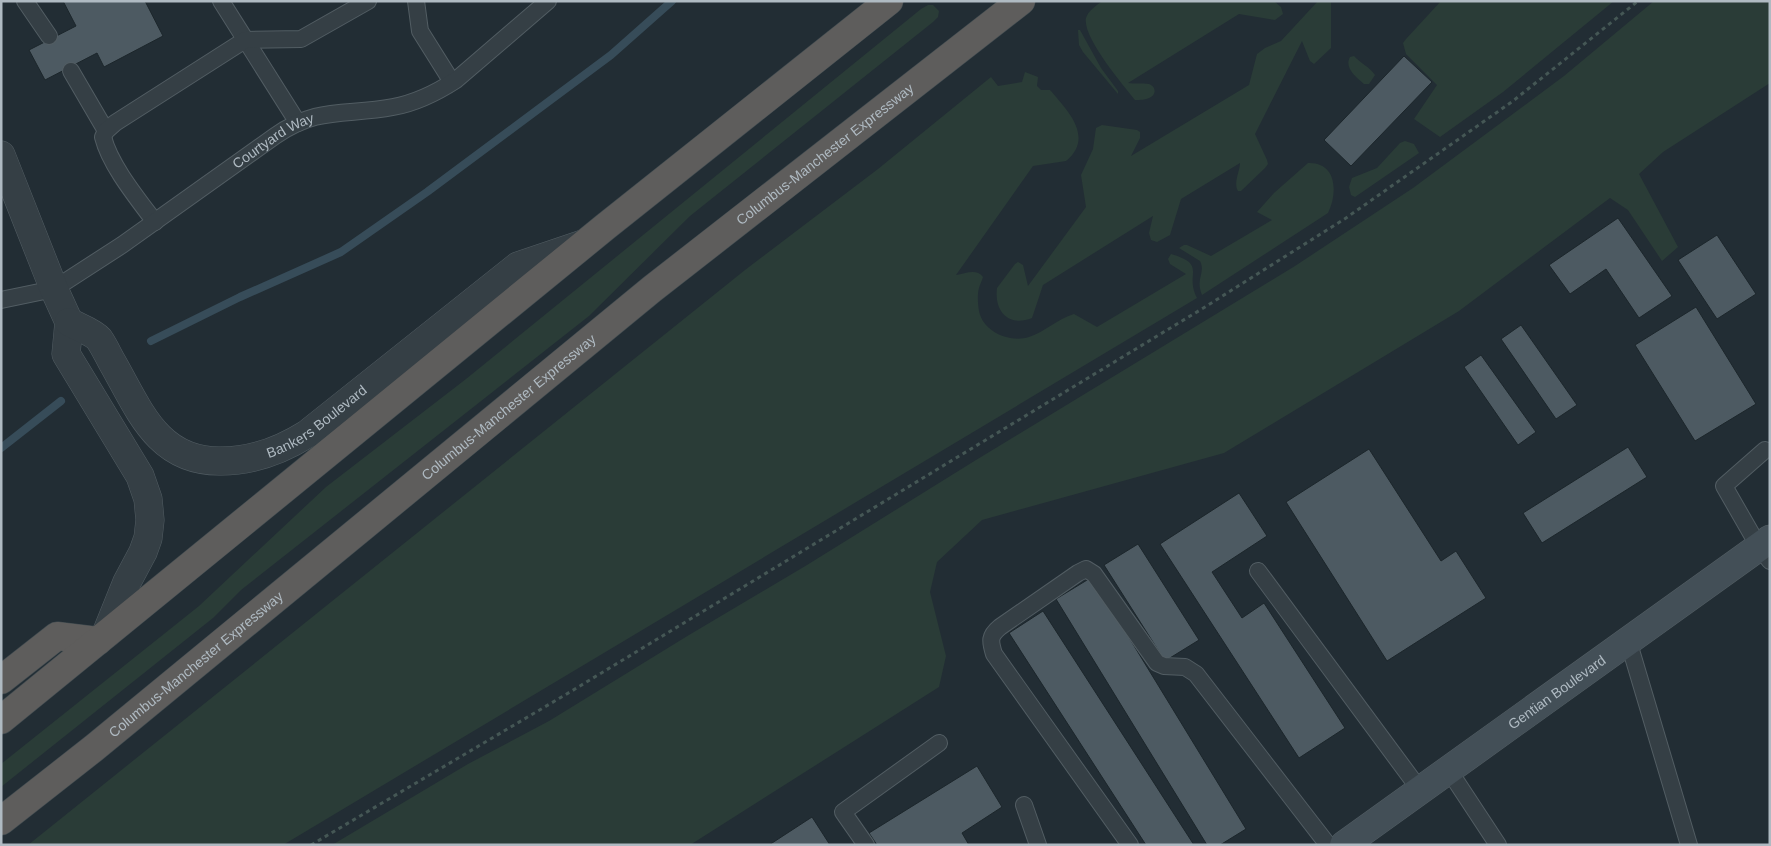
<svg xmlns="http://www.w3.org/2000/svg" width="1771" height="846" font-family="Helvetica,sans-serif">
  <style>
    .green { fill: #2a3c37 }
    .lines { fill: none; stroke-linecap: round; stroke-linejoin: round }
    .stream { stroke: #374c59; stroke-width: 8 }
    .building { fill: #4d5a62; stroke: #1c262b }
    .service-casing { stroke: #525d63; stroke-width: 18 }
    .minor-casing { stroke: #525d63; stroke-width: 29 }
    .secondary-casing { stroke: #525d63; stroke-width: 29 }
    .trunk-casing { stroke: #3f4a4f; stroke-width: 29 }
    .path { stroke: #455755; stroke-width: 3; stroke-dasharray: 4 4; stroke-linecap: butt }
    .service { stroke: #353f45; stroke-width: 16 }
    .minor { stroke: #353f45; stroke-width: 28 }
    .secondary { stroke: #434f57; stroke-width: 28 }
    .trunk { stroke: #5e5d5c; stroke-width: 28 }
    .labels { text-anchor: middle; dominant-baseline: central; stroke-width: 5; stroke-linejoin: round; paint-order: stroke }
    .street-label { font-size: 14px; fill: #afbac2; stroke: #1a2429 }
  </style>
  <rect width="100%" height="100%" fill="#222d34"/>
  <path class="green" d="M1102 1H1274L1281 7 1283 14 1275 20 1239 14 1128 83C1134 84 1142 83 1149 84 1155 86 1157 93 1151 97 1146 100 1140 100 1135 100 1123 85 1082 37 1086 18 1088 11 1096 6 1102 1Z
    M1318 1H1331V48L1314 64 1310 61 1302 41 1255 134 1267 160 1268 164 1265 168 1241 191H1238C1233 183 1240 171 1240 163L1181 199 1170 235 1157 242 1151 240 1149 233 1153 216 1043 285 1032 318C1009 327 994 312 997 288L1015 264 1018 262 1023 265 1028 286 1086 207 1081 175 1093 149 1096 128 1102 125 1137 130 1140 132V138L1131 156 1249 85 1257 54 1265 48 1281 41Z
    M1441 1H1614L1503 92 1440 137 1414 119 1437 85 1406 54 1403 43 1406 39Z
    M1654 1H1770V83L1663 152 1639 174 1678 247 1662 261 1628 210 1610 198 1459 311 1224 453 982 520 937 562 930 592 946 656 939 687 690 845H332L468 764 549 721 689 635 807 565 976 460 1295 266 1413 188 1564 76Z
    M928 5H933L939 11 938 17 933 22 690 216 589 316 241 590 213 618 1 787V764L199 606 326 487 466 379 921 9Z
    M1078 30H1080L1101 68 1118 91V94L1083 52 1079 45Z
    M1354 56C1360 63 1370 67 1375 75L1369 84H1364C1356 77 1344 68 1350 57Z
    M1025 72 1038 77 1037 86 1041 90H1050C1067 110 1095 137 1066 161L1033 166 956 275C965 274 976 268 983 277 982 281 980 284 979 288 977 295 978 305 979 311 983 332 1010 343 1029 337 1045 332 1057 319 1074 314L1097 327 1186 274 1170 264 1168 259 1171 254C1208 265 1184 273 1197 298L283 845H28L745 270 878 169 991 77 998 86 1022 82Z
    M1405 141 1414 144 1419 153 1355 197 1351 195 1349 187 1352 178 1377 168 1400 143Z
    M1308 163C1337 162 1338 193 1328 213L1202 295C1195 278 1206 273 1200 261L1179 248 1184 245H1187L1211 256 1272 220 1257 212 1274 193Z"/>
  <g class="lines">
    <path class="stream" d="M151 341 240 297 341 252 427 192 611 55 672 1
      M1 448 61 401"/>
  </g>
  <path class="building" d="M63 1H145L163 36 104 67 97 53 45 80 29 50 76 26Z
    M1404 56 1432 82 1351 166 1324 140Z
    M1618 218 1672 296 1639 318 1606 269 1570 294 1549 265Z
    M1717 235 1756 294 1717 319 1678 260Z
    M1696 307 1756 404 1695 441 1635 345Z
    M1521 325 1577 405 1556 419 1501 339Z
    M1481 355 1536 432 1518 445 1464 367Z
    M1628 447 1647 477 1542 543 1523 513Z
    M1369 449 1441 561 1456 551 1486 598 1387 661 1286 502Z
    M1239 493 1267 536 1212 572 1242 618 1264 603 1345 728 1299 758 1160 544Z
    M1138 544 1199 640 1165 661 1104 565Z
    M1092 577 1246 829 1220 845H1207L1056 599Z
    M1043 611 1194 845H1146L1009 633Z
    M977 766 1002 807 962 833 969 845H877L869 833Z
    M812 817 830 845H769Z"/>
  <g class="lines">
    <defs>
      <g id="service">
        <path d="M25 1 49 36"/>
        <path d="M221 1 298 123"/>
        <path d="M416 1 420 31 452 82"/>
        <path d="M71 71 106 131"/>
        <path d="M155 222C137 198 110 165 103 137L106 131 115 123 245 40 301 39 368 1"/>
        <path id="s1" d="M1 300 54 289 122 245 275 136C318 106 346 116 393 107 416 103 436 93 456 80L548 1"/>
        <path d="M1765 450 1724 486 1759 547 1770 561"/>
        <path d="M1258 571 1420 790"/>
        <path d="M1628 640 1689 845"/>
        <path d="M1448 769 1498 845"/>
        <path d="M1024 805 1038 845"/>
        <path d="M866 845 843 812 939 743"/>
        <path d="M1130 845 994 654C990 641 989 636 1000 627L1078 573 1086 569 1094 574 1157 663 1164 666 1185 667 1196 674 1328 845"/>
      </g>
      <g id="minor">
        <path d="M1 155 54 289 69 322 66 354 140 476 148 499 150 520 148 538 143 552 127 582 106 634"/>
        <path id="s2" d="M69 322C78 327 93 332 99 339 104 346 108 355 112 362 139 409 157 462 221 461 252 461 280 451 307 434L518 266 583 244"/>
      </g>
      <g id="secondary">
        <path id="s3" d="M1344 845 1770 539"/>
      </g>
      <g id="trunk">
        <path d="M1 680 57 636 98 641"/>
        <path d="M1 720 605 227 889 1"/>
        <path id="s4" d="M1 821 94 748 652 289 1021 1"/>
      </g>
    </defs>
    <use href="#service" class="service-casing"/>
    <use href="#minor" class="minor-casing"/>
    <use href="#secondary" class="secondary-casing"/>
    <use href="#trunk" class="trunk-casing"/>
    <path class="path" d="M311 845 570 692 1205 307 1346 218 1513 101 1638 1"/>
    <use href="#service" class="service"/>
    <use href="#minor" class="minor"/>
    <use href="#secondary" class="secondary"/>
    <use href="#trunk" class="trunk"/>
  </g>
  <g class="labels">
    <g class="street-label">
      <text stroke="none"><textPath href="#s1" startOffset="319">Courtyard Way</textPath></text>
      <text stroke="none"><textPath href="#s4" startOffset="1060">Columbus-Manchester Expressway</textPath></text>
      <text stroke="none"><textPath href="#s4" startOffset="655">Columbus-Manchester Expressway</textPath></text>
      <text stroke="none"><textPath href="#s2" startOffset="324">Bankers Boulevard</textPath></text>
      <text stroke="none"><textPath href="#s4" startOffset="250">Columbus-Manchester Expressway</textPath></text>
      <text stroke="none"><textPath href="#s3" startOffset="262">Gentian Boulevard</textPath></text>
    </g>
  </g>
  <rect width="1771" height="846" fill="none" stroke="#afbac2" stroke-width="5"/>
</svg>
